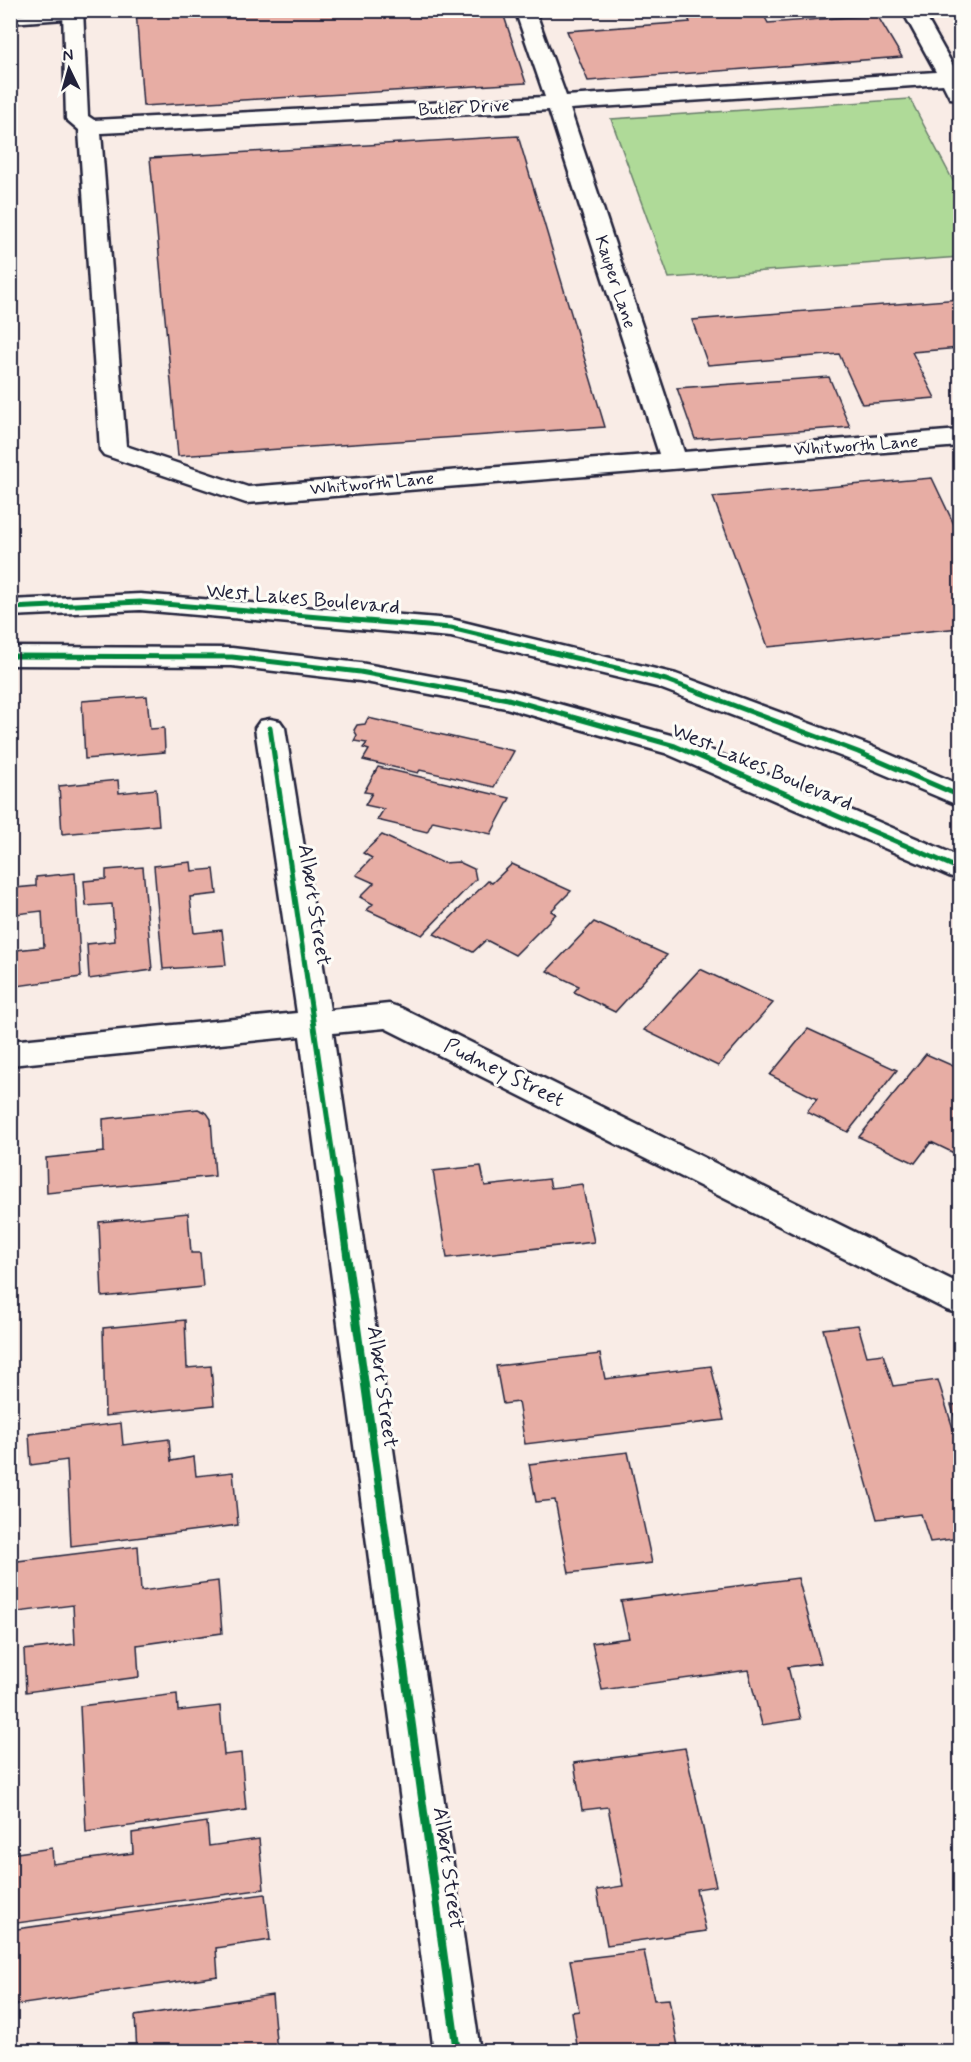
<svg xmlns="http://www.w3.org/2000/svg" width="971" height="2062" font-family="Mynerve,sans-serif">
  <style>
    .green { fill: #afda98; stroke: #687e6a; stroke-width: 1.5 }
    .building { fill: #e7ada4; stroke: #22223b; stroke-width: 1.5 }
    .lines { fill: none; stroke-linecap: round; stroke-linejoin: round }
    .service-casing { stroke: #22223b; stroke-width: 5 }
    .minor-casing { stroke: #22223b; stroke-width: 5 }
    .secondary-casing { stroke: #22223b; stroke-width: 5 }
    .service { fill: #fdfcf7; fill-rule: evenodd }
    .minor { fill: #fdfcf7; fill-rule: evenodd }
    .secondary { fill: #fdfcf7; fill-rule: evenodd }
    .cycleway-far1-casing { stroke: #fdfcf7; stroke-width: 9 }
    .cycleway-casing { stroke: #fdfcf7; stroke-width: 11 }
    .cycleway-far1 { stroke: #00873e; stroke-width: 5 }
    .cycleway { stroke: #00873e; stroke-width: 8 }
    .labels { text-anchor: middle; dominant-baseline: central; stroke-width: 6; stroke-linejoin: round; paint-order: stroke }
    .far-street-label { font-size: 18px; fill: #22223b; stroke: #fdfcf7 }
    .street-label { font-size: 21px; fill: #22223b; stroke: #fdfcf7 }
  </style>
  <rect width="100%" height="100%" fill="#f9ece6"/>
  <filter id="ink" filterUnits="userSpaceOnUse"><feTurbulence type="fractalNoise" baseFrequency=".0167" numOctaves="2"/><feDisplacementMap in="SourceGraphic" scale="12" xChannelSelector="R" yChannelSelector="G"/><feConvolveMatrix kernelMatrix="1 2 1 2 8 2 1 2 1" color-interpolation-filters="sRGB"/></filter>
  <g filter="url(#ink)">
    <path class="green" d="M910 99 960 194V257L669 278 611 119Z"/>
    <path class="building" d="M136 10H502L526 83 143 106Z
      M684 10H761L768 23 877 15 902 57 588 81 567 31 690 22Z
      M518 136 605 427 178 456 150 158Z
      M960 299V348L912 352 935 398 862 404 839 354 708 365 692 320Z
      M829 377 850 427 695 439 677 388Z
      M932 478 960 537V628L768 647 713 497Z
      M147 696 150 729 164 728 165 752 85 759 82 701Z
      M368 718 514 751 494 787 420 770 418 773 363 760 369 750 363 748 367 743 354 741 357 735 354 730 357 725 365 724Z
      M378 767 510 798 491 834 433 821 427 832 377 820 384 809 365 805 372 793 364 792Z
      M118 780 119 793 156 789 159 825 62 834 59 786Z
      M382 835 443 863 459 862 474 869 476 879 422 935 367 910 373 904 360 897 374 883 356 875 372 858 363 853Z
      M191 862 192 871 214 869 217 894 190 897 194 933 222 930 226 965 163 969 154 866Z
      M512 864 571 891 551 911 556 914 515 955 486 940 473 952 434 934 488 881 492 883Z
      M143 867 152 970 89 979 87 944 115 941 112 904 86 906 84 881 106 879V870Z
      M75 873 81 977 17 986 16 950 44 947 42 911 16 914 15 888 36 886V877Z
      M594 922 667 955 615 1012 574 992 579 986 547 971Z
      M700 969 773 1003 718 1066 644 1030Z
      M808 1029 897 1070 848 1132 807 1112 817 1099 770 1075Z
      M926 1054 960 1069V1092L957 1097 960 1099V1156L931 1142 915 1163 859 1137Z
      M198 1109 207 1113 211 1119 215 1176 47 1193 46 1158 104 1152 103 1119Z
      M481 1166 485 1186 549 1179 551 1188 582 1184 594 1242 447 1258 433 1171Z
      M188 1213 191 1253H200L203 1287 102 1297 99 1222Z
      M185 1320 187 1368 211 1366 214 1405 105 1416 103 1328Z
      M858 1325 867 1356 883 1354 893 1386 938 1380 960 1451V1538L930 1542 921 1514 877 1519 823 1329Z
      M600 1354 605 1379 711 1366 724 1420 525 1444 518 1402 503 1404 496 1366Z
      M960 1404V1434L951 1405Z
      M121 1423 123 1445 169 1439 171 1461 194 1457 196 1476 233 1472 238 1525 71 1546 67 1460 31 1465 29 1434Z
      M628 1452 652 1563 569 1573 555 1500 536 1502 529 1464Z
      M138 1546 141 1591 218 1581 222 1633 137 1645 139 1677 26 1692 24 1650 75 1644 73 1605 10 1613V1562Z
      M798 1578 821 1663 788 1667 801 1719 762 1725 748 1670 602 1690 592 1643 629 1638 621 1601Z
      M177 1694 178 1711 220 1706 224 1755 241 1753 246 1810 86 1832 80 1706Z
      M685 1748 716 1886 696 1889 706 1931 607 1945 597 1890 623 1886 608 1807 582 1810 574 1763Z
      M207 1822 209 1846 259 1839 264 1889 10 1924V1854L52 1848 53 1864 133 1853 132 1833Z
      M265 1894 270 1940 216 1948 218 1976 10 2006V1930Z
      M644 1951 654 2000 669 1999 679 2052H578L572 2012 579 2011 570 1960Z
      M272 1995 277 2052H137L135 2016Z"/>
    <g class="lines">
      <defs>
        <path id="service" d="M73 11 80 15 78 18 10 23V15Z"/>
        <path id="minor" d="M63 10H83L88 116 94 120 545 97 515 10H535L566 96 936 72 902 10H922L956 71H960V99L950 98 943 84 570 109 684 452 960 430V446L246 503 104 455 100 450 79 130 66 119ZM549 110 659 454 248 487 126 446 101 133Z
          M270 719 280 721 285 728 330 1010 389 1004 401 1008 960 1284V1314L947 1310 385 1028 333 1033 480 2052H434L300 1036 10 1065V1041L297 1013 255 728 260 721Z"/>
        <path id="secondary" d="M140 594 451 619 676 674 868 745 960 785V806L848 759 657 687 451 637 140 610 10 616V600Z
          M10 647 232 648 360 663 508 690 685 739 960 857V879L949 876 665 753 506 708 360 681 232 666 10 665Z"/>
      </defs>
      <use href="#service" class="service-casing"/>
      <use href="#minor" class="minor-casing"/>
      <use href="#secondary" class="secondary-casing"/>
      <use href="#service" class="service"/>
      <use href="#minor" class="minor"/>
      <use href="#secondary" class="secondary"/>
      <defs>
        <path id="cycleway-far1" d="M10 608 140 602 451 628 666 680 858 752 960 796
          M10 656 232 657 360 672 508 699 675 746 960 869
          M270 728 337 1183"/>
        <path id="cycleway" d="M337 1182 457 2052"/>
      </defs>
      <use href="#cycleway-far1" class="cycleway-far1-casing"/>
      <use href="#cycleway" class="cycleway-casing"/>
      <use href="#cycleway-far1" class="cycleway-far1"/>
      <use href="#cycleway" class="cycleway"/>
    </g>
  </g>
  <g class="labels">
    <g class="far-street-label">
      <text transform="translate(464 108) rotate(-3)">Butler Drive</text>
      <text transform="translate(615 282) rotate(72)">Kauper Lane</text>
      <text transform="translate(856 446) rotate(-4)">Whitworth Lane</text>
      <text transform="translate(372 484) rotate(-5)">Whitworth Lane</text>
    </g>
    <g class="street-label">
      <text transform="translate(303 599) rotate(5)">West Lakes Boulevard</text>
      <text transform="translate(762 767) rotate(23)">West Lakes Boulevard</text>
      <text transform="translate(314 905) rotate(81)">Albert Street</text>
      <text transform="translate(504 1073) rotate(26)">Pudney Street</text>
      <text transform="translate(382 1387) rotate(82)">Albert Street</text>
      <text transform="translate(448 1868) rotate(82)">Albert Street</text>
    </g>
  </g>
  <rect width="971" height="2062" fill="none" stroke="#fdfcf7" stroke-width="36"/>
  <rect x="18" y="18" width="935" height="2026" fill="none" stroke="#22223b" stroke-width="2" filter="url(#ink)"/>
  <g transform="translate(69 69) rotate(355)" stroke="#fdfcf7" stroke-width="4.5" paint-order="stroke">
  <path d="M0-4.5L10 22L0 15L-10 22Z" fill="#22223b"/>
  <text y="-9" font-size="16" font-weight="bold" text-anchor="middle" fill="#22223b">N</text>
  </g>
</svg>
